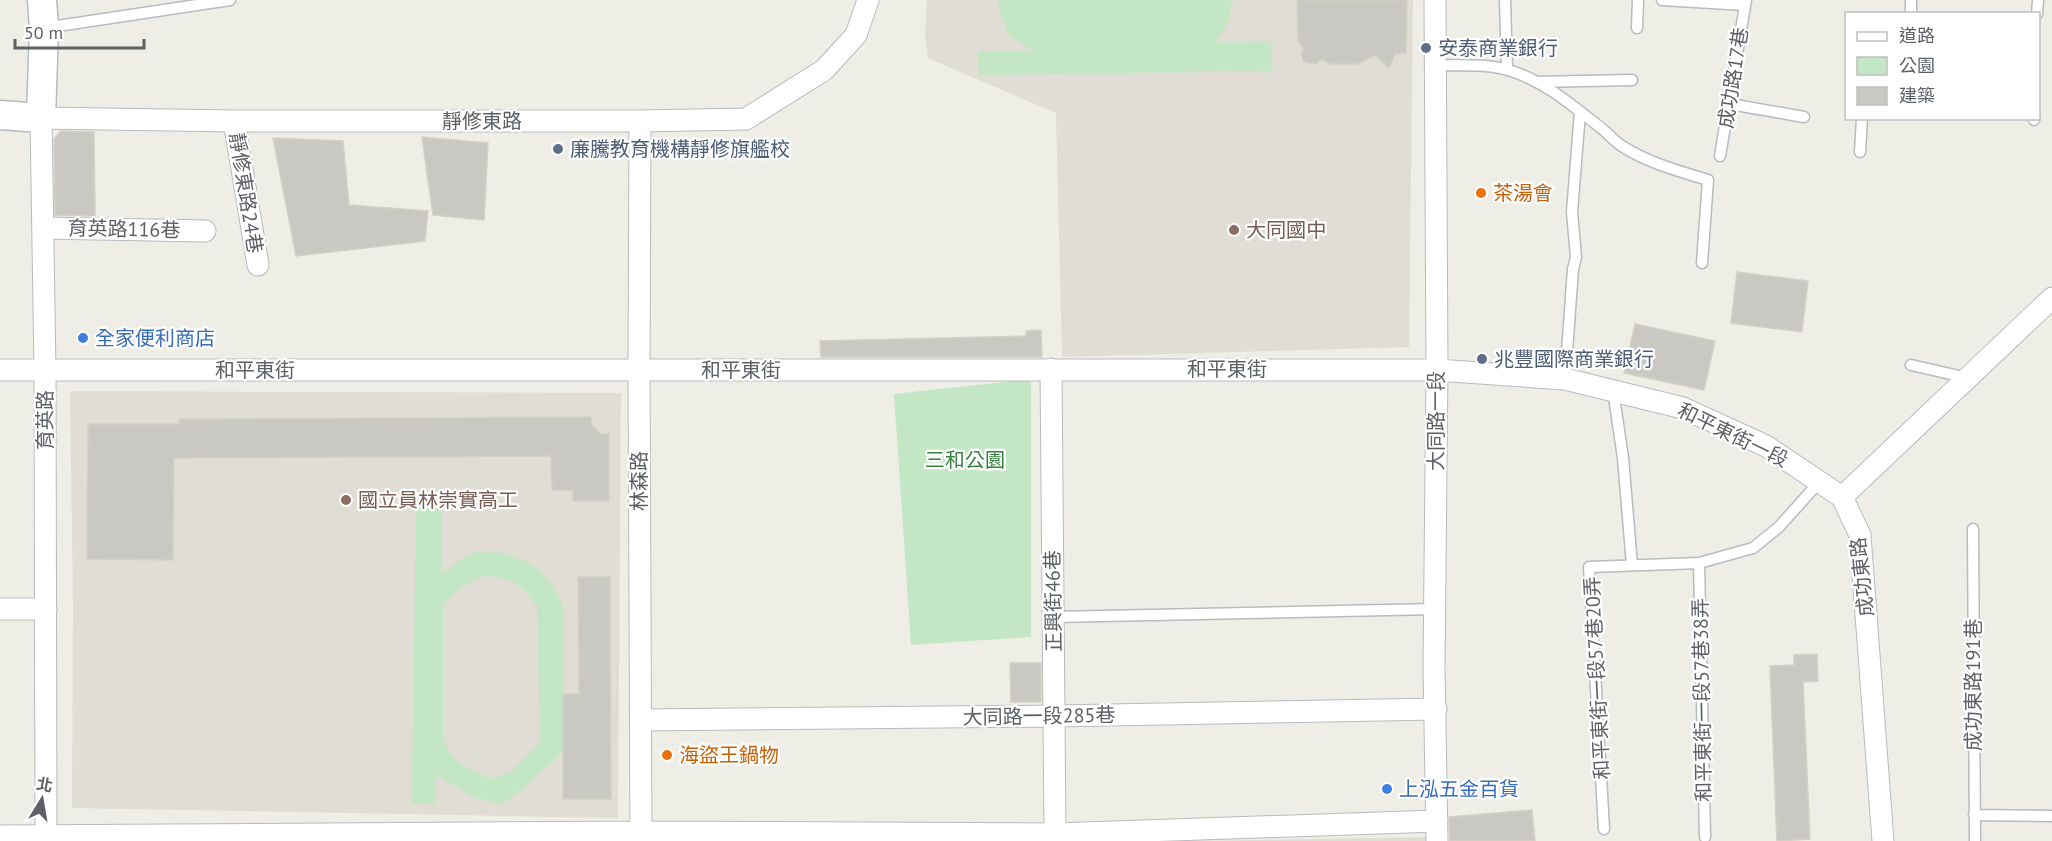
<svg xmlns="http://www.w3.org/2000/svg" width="2052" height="841" font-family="'PT Sans','Noto Sans TC',sans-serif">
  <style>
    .education { fill: #dfddd4 }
    .green { fill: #c3e6c5; fill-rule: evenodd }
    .building { fill: #cac8c3; stroke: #d4d0c4; stroke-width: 1.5 }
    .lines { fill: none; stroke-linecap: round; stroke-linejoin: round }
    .lane-casing { stroke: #b8bbbf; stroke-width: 13 }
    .street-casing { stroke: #b8bbbf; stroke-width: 23 }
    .secondary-casing { stroke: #b7babf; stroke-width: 31 }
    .lane { stroke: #fff; stroke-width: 10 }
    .street { stroke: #fff; stroke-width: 21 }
    .secondary { stroke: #fff; stroke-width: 28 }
    .service-dot { fill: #5c6f8a; stroke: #fff; stroke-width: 2 }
    .food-dot { fill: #e8710a; stroke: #fff; stroke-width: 2 }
    .education-dot { fill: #8d6e63; stroke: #fff; stroke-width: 2 }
    .shop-dot { fill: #3f7fe0; stroke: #fff; stroke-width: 2 }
    .labels { text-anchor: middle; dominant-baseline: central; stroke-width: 4.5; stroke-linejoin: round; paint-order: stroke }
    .service-label { font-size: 20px; fill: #4e5e75; stroke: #fff; text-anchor: start }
    .street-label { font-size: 20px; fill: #5d6166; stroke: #fff }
    .food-label { font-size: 20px; fill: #c56008; stroke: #fff; text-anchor: start }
    .education-label { font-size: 20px; fill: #785e54; stroke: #fff; text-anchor: start }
    .shop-label { font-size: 20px; fill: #366cbe; stroke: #fff; text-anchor: start }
    .park-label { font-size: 20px; fill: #38833f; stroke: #fff }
  </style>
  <rect width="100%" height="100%" fill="#efeee6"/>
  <path class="education" d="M927 0H1413L1409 347 1062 357 1056 113 928 58 925 35Z
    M70 391 621 393 618 818 72 808 73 606Z
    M1432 837V841H1196Z"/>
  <path class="green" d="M999 0H1233L1227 25 1215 42 1272 41V71L979 75 978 52 1034 51 1008 34 999 8Z
    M1031 379V637L911 645 894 394Z
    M416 502H442L441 574C453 565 464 557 478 552 484 550 494 552 501 553 533 559 550 577 563 605L564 750 525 787 501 804 476 798 436 775 435 803 412 804ZM484 576C508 577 526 586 537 608L540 743 511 772 492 779 471 770 453 758 443 740V604C456 591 467 582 484 576Z"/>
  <path class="building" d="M1297 0H1407L1406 53 1395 54 1389 68 1375 55 1358 64H1330L1322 59 1316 64 1304 62 1301 54 1304 49 1298 41Z
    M61 131 94 132 95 216 55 215 54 139Z
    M422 137 488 143 484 220 433 215Z
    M273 138 343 141 349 205 428 211 425 241 296 256Z
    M1737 272 1808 281 1802 332 1731 323Z
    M1635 324 1715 341 1704 390 1624 373Z
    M1041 330 1042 357H821L820 341 1026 336V331Z
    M591 417V424L601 434H609V501H573V490H552L551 456 174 458 173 560 87 559 88 424H179V419Z
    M578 577H610L611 799H563V694H579Z
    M1817 654 1818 681 1803 682 1810 839 1777 841 1770 666 1794 665V655Z
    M1010 663H1041V702H1011Z
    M1532 810 1535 841H1450L1449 817Z"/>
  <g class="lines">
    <defs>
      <path id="lane" d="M1505 0 1507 69
        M1662 0 1745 5
        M1911 14V0
        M2037 14 2038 0
        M44 28 230 0
        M1637 28 1638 0
        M1434 65C1457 66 1485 63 1508 70 1543 80 1573 106 1601 128 1609 134 1615 142 1622 146 1648 163 1679 171 1708 180L1702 263
        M1536 82 1632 80
        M1730 104 1804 117
        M2034 120V118
        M1860 152 1862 118
        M1720 156 1746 0
        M1911 365 1968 378
        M1565 379 1573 269 1576 257 1572 212 1580 112
        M1613 390 1623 458 1632 565
        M1973 529 1975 841
        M1699 563 1705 837
        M1053 617 1435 609
        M1974 815 2052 816
        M1604 829 1589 567 1699 563 1753 548 1779 527 1820 481"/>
      <path id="street" d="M1435 0 1437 370 1434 667 1437 841
        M234 121 258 265
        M640 121 639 371 641 841
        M43 228 205 231
        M1051 369 1055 834
        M0 370H1437L1565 379 1683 408 1766 446 1842 497 1860 535 1883 841
        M1842 497 2052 298
        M0 609H46
        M641 720 1055 716 1436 709
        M0 836 641 832 1055 834 1437 821
        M46 841 45 370 41 118 234 121H640L746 119 824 70 856 35 868 0"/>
      <path id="secondary" d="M0 115 41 118 44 28 42 0"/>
    </defs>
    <use href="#lane" class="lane-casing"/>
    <use href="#street" class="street-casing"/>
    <use href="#secondary" class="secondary-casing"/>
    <use href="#lane" class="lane"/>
    <use href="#street" class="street"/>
    <use href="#secondary" class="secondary"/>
  </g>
  <g class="service-dot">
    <circle cx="1426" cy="48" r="6"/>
    <circle cx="558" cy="149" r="6"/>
    <circle cx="1482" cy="359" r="6"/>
  </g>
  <g class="food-dot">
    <circle cx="1481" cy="193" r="6"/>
    <circle cx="667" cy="755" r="6"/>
  </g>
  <g class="education-dot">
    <circle cx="1234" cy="230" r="6"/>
    <circle cx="346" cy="500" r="6"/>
  </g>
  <g class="shop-dot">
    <circle cx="83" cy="338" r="6"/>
    <circle cx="1387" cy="789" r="6"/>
  </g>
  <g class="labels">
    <g class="service-label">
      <text x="1438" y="48">安泰商業銀行</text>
      <text x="570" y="149">廉騰教育機構靜修旗艦校</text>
      <text x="1494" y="359">兆豐國際商業銀行</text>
    </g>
    <g class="street-label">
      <text transform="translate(1733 78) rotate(-81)">成功路17巷</text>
      <text x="482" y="121">靜修東路</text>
      <text transform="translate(246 193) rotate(81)">靜修東路24巷</text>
      <text transform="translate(124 229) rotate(1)">育英路116巷</text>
      <text x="1227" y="369">和平東街</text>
      <text x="255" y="370">和平東街</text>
      <text x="741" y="370">和平東街</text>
      <text transform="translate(45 420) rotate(-90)">育英路</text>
      <text transform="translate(1436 421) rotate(-90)">大同路一段</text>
      <text transform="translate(1733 435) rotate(26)">和平東街一段</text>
      <text transform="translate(639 481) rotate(-90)">林森路</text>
      <text transform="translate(1862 577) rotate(-96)">成功東路</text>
      <text transform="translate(1053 601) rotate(-91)">正興街46巷</text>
      <text transform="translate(1597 678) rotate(-93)">和平東街一段57巷20弄</text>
      <text transform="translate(1973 685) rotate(-90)">成功東路191巷</text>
      <text transform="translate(1702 700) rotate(-91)">和平東街一段57巷38弄</text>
      <text transform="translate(1039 716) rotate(-1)">大同路一段285巷</text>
    </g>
    <g class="food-label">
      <text x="1493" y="193">茶湯會</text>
      <text x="679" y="755">海盜王鍋物</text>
    </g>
    <g class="education-label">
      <text x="1246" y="230">大同國中</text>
      <text x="358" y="500">國立員林崇實高工</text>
    </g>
    <g class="shop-label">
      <text x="95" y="338">全家便利商店</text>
      <text x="1399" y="789">上泓五金百貨</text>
    </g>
    <g class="park-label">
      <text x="965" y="460">三和公園</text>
    </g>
  </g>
  <rect x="1845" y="12" width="195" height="108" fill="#ffffff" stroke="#bec0c2" stroke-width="1.5"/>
  <rect x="1857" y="32" width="30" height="9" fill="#ffffff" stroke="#bec0c2" stroke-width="1.5"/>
  <text x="1899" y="42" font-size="18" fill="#5d6166">道路</text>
  <rect x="1857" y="57" width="30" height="18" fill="#c3e6c5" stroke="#bec0c2" stroke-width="1.5"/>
  <text x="1899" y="72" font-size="18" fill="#5d6166">公園</text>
  <rect x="1857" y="87" width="30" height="18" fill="#cac8c3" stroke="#bec0c2" stroke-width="1.5"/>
  <text x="1899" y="102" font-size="18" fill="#5d6166">建築</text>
  <g transform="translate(42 799) rotate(11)" stroke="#ffffff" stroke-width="4.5" paint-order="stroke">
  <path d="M0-4.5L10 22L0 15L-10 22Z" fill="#5d6166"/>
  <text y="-9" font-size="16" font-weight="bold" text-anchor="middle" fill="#5d6166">北</text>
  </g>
  <path d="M15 39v9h129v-9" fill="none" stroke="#5d6166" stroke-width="3"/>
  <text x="24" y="39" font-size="18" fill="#5d6166" stroke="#ffffff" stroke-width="4.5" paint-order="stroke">50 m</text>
</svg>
